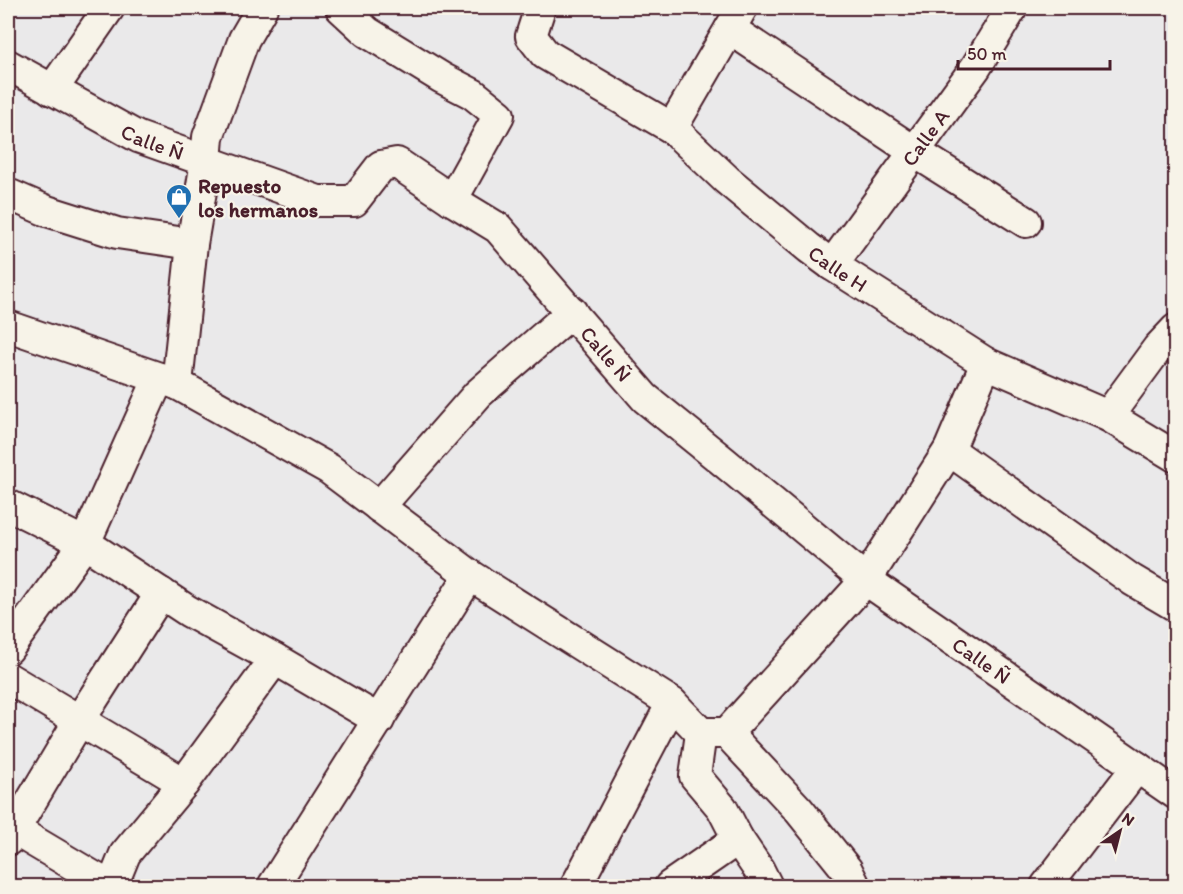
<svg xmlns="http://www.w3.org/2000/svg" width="1183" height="894" font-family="Itim,sans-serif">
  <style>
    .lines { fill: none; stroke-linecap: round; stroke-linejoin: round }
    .minor-casing { stroke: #4a1f2b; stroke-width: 34 }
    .minor { stroke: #f7f3e8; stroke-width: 30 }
    .labels { text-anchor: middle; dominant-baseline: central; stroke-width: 4.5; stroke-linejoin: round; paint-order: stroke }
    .street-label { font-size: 21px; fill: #4a1f2b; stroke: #f7f3e8 }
    .poi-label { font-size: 21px; font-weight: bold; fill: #4a1f2b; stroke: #f7f3e8; text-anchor: start }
  </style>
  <rect width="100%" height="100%" fill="#eae9ea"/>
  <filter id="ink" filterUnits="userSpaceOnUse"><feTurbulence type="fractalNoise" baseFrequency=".0167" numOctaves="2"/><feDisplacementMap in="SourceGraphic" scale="12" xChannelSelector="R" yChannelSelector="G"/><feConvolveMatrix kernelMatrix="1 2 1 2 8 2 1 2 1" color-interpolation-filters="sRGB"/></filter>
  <g filter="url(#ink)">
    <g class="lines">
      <defs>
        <g id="minor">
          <path d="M341 8 367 32 442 78 473 94 499 115 452 200"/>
          <path id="s1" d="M540 8 531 36 545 54 672 128 727 180 809 248 832 265 986 363 1108 416 1176 457"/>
          <path d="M730 29 915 152 1026 222"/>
          <path id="s2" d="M8 65 138 137 318 201H354L381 166 397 163 452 200 498 228 645 398 724 462 866 580 1176 794"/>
          <path d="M52 90 109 8"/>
          <path d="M672 128 742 8"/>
          <path d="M8 194 47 211 117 233 192 244"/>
          <path id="s3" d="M832 265 976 67 1012 8"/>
          <path d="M8 326 177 384 329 469 470 575 672 703 701 733H727L866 580 949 450 986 363"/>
          <path d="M177 384 192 244 206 162 208 137 244 39 262 8"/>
          <path d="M1108 416 1158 348 1176 329"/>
          <path d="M949 450 1132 580 1176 606"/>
          <path d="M8 505 85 543 188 611 275 659 379 720"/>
          <path d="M379 507 478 394 572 312"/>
          <path d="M8 649 85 543 159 378"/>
          <path d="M8 678 184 783"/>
          <path d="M701 733 695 776 722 808 738 839 759 870 767 886"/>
          <path d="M727 733 798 809 847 870 855 886"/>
          <path d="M8 826 109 886"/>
          <path d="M8 840 79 721 161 593"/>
          <path d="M112 886 125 854 184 783 275 659"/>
          <path d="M273 886 470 575"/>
          <path d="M576 886 672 703"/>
          <path d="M670 886 738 839"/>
          <path d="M1046 886 1137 767"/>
        </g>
      </defs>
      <use href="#minor" class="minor-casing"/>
      <use href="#minor" class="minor"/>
    </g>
  </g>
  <defs>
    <symbol id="shop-pin" viewBox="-11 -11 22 30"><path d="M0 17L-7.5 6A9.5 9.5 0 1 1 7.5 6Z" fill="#1f6fb2" stroke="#f7f3e8"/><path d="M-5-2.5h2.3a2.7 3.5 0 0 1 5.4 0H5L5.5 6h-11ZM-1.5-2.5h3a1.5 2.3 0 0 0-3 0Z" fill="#fff"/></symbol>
  </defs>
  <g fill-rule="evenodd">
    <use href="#shop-pin" x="164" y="182" width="30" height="40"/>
  </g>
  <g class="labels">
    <g class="street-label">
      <text stroke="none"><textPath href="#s3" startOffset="158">Calle A</textPath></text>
      <text stroke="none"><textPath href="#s2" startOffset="164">Calle Ñ</textPath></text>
      <text stroke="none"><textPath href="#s1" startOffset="417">Calle H</textPath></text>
      <text stroke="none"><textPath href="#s2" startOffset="722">Calle Ñ</textPath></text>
      <text stroke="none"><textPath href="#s2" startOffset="1208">Calle Ñ</textPath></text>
    </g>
    <g class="poi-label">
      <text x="198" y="185">Repuesto<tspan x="198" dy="24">los hermanos</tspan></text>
    </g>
  </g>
  <rect width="1183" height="894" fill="none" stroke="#f7f3e8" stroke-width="30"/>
  <rect x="15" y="15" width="1153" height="864" fill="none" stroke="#4a1f2b" stroke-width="2" filter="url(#ink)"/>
  <g transform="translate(1120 831) rotate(35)" stroke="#f7f3e8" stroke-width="4.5" paint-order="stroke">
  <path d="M0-4.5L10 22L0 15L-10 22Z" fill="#4a1f2b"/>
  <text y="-9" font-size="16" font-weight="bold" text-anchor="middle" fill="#4a1f2b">N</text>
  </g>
  <path d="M958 60v9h152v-9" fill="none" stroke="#4a1f2b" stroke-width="3"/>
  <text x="967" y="60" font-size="18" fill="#4a1f2b" stroke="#f7f3e8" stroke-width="4.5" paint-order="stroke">50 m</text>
</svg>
